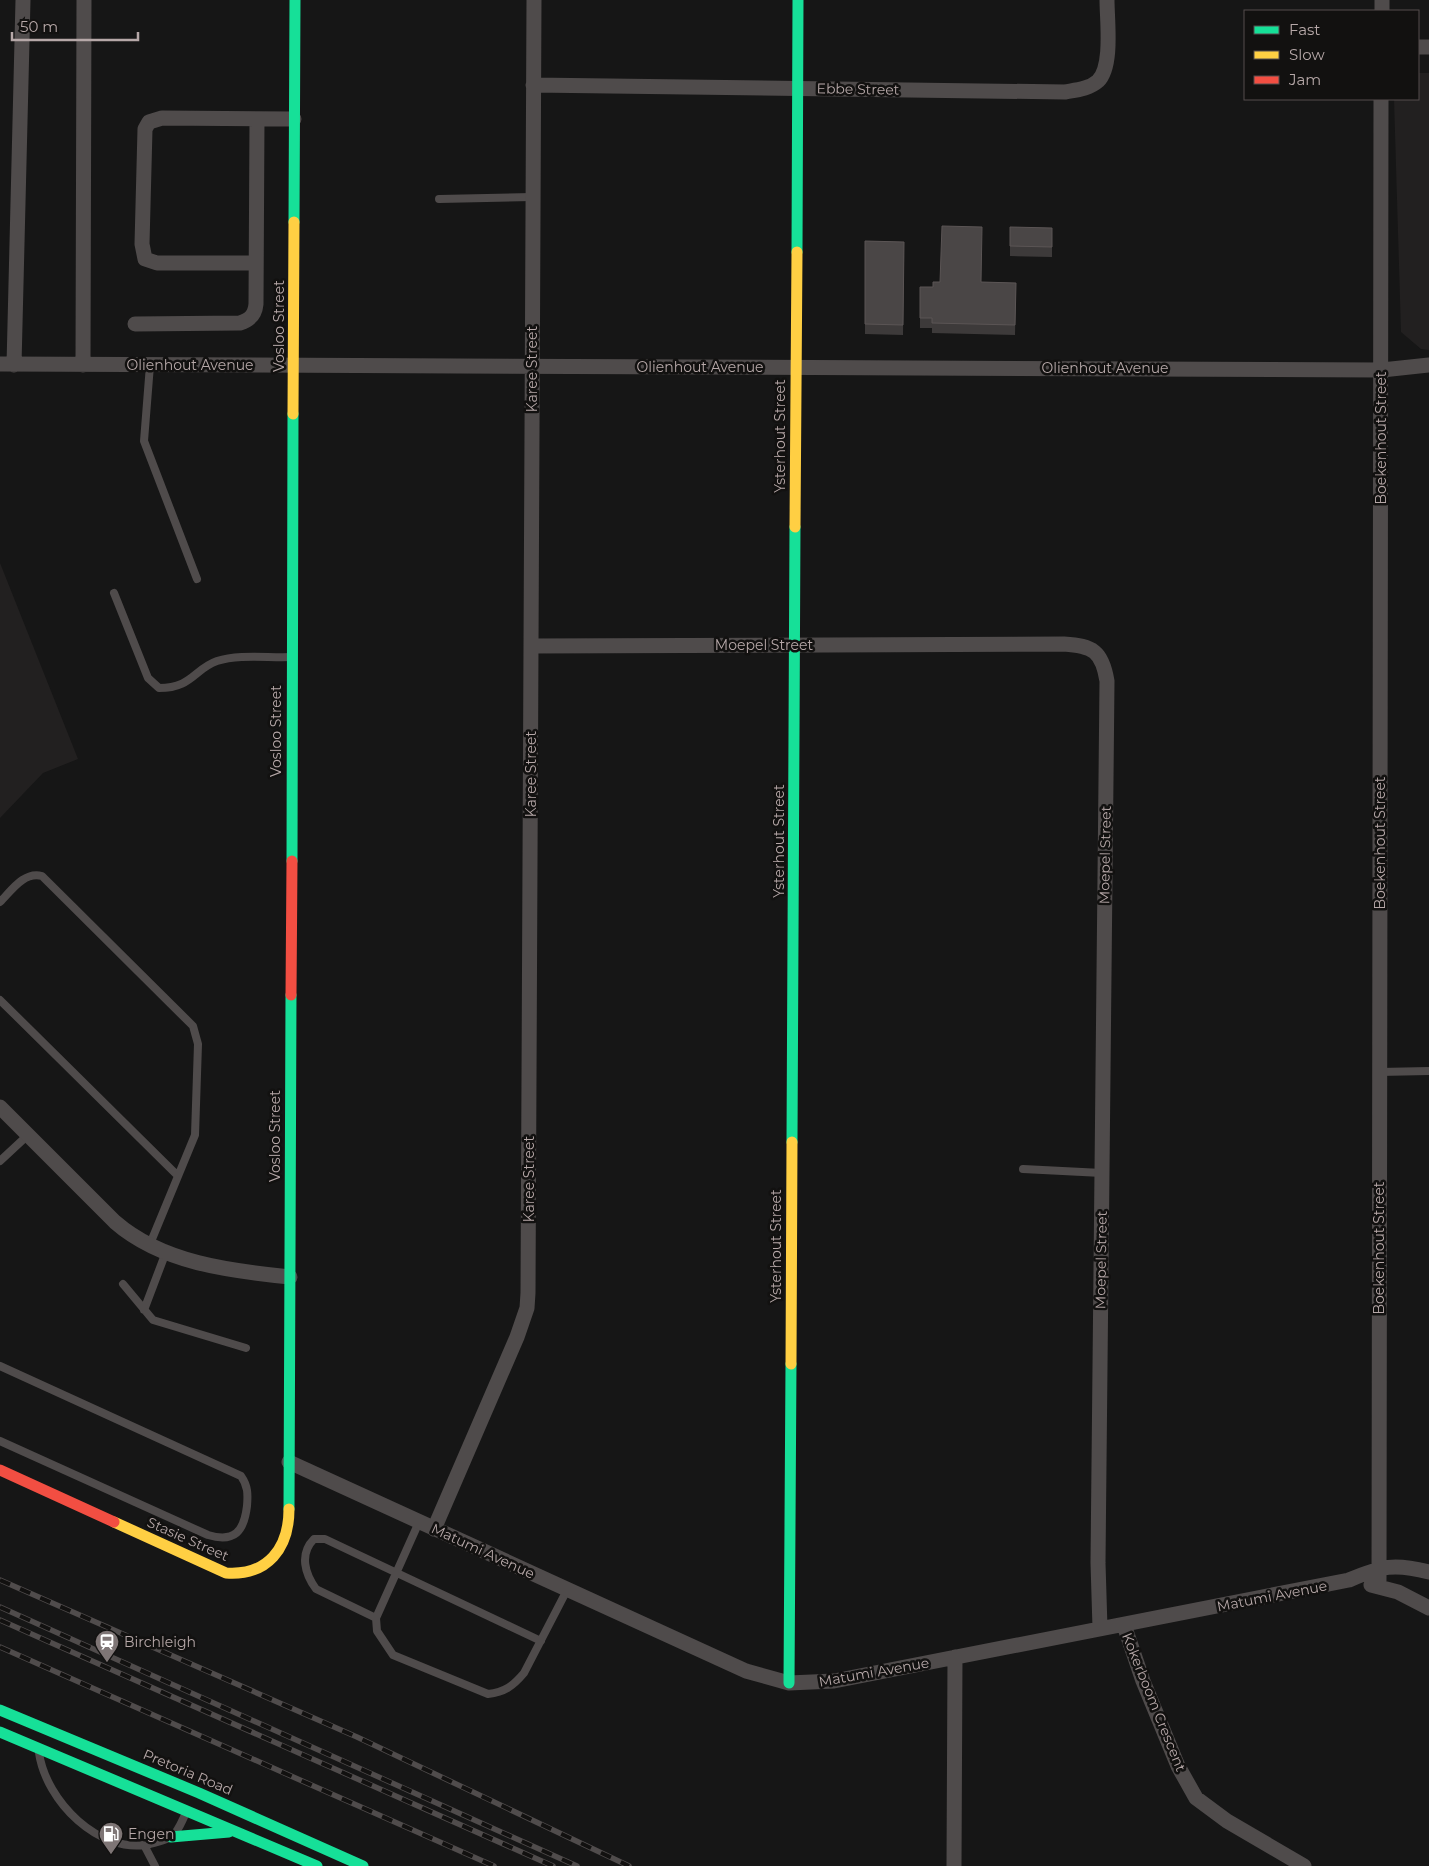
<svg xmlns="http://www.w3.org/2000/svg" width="1429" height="1866" font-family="Montserrat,sans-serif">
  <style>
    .built { fill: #222020 }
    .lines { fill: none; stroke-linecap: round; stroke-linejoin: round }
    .lane { stroke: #4f4b4b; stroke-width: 8 }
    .street { stroke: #4f4b4b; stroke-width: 15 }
    .fast { stroke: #16e098; stroke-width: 11 }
    .slow { stroke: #ffcf43; stroke-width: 11 }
    .jam { stroke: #f24e42; stroke-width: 11 }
    .rail-casing { stroke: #504c4c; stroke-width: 5.5 }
    .rail { stroke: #121110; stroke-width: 4; stroke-dasharray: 11; stroke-linecap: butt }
    .wall { fill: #3d3a3a }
    .building { fill: #4a4646; stroke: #5b5555 }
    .labels { text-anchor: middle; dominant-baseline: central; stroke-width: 5; stroke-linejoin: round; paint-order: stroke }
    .street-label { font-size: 14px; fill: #b6a8a8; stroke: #121110 }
    .poi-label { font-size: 14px; fill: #b6a8a8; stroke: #121110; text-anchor: start }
  </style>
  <rect width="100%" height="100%" fill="#161616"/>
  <path class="built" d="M1418 73H1429V350L1421 349 1401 332 1394 99H1418Z
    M0 563 78 759 43 773 0 818Z"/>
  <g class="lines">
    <path class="lane" d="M439 199 532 197
      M150 365 144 441 197 579
      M114 593 148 678 159 688C192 688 194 669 217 661 239 654 268 658 291 657
      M0 902C11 891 24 871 42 876L193 1026 198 1044 195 1135 150 1244
      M0 1000 177 1175
      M1379 1072 1429 1071
      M0 1161 28 1135
      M1023 1169 1102 1173
      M123 1284 153 1320 246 1348
      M144 1310 166 1252
      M0 1366 241 1476C248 1486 248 1494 247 1506 244 1531 235 1543 208 1535L0 1441
      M419 1522 376 1618 377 1631 393 1655 488 1694C505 1692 513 1686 524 1673L567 1590
      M376 1618 316 1589C305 1574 299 1554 314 1539H325L541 1641
      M39 1753C46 1801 99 1855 150 1844 157 1842 166 1841 172 1836 179 1831 182 1820 186 1813
      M144 1845 155 1866"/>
    <path class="street" d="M1382 11V0
      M1418 47H1429
      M533 85 1065 92C1076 90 1089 89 1098 81 1113 66 1107 21 1107 0
      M256 263H157L145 259 142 244 145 129 149 122 162 118 294 119
      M135 324 240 323C250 320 255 315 256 304L257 119
      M0 364 1382 370 1429 365
      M14 365 23 0
      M83 365 84 0
      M531 646 1064 644C1093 646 1102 651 1107 681L1098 1563 1100 1628
      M0 1107 115 1222C162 1263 230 1271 290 1277
      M289 1462 746 1671 789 1683 834 1681 1349 1580C1382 1566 1394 1563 1429 1572
      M434 1529 517 1337 527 1308 528 1293 534 0
      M1371 1585 1398 1592 1429 1608
      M1379 1586 1381 99
      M1124 1625 1143 1681 1178 1766 1196 1798 1227 1821 1304 1866
      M954 1866 955 1657"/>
    <path class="fast" d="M294 222 295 0
      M797 252 798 0
      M292 861 293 414
      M792 1142 795 527
      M289 1509 291 995
      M789 1683 791 1364
      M0 1710 199 1793 363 1866
      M0 1732 317 1866
      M171 1837 229 1832"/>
    <path class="slow" d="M293 414 294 222
      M795 527 797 252
      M791 1364 792 1142
      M114 1522 226 1573C268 1576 289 1548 289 1509"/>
    <path class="jam" d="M291 995 292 861
      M0 1470 114 1522"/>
    <defs>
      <path id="rail" d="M0 1580 357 1737 629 1866
        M0 1607 577 1866
        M0 1620 553 1866
        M0 1647 494 1866"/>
    </defs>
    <use href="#rail" class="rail-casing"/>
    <use href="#rail" class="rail"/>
  </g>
  <path class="wall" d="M1010 227 1052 228V257L1010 256Z
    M865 241 904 242 903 335 865 334Z
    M981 282 1016 283 1015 335 932 333V328H920V287H933Z"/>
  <path class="building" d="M942 226 982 227 981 282 1016 283 1015 325 932 323V318H920V287H933V282H940Z
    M1010 227 1052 228V247L1010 246Z
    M865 241 904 242 903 325 865 324Z"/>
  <defs>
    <symbol id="station-pin" viewBox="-11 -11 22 30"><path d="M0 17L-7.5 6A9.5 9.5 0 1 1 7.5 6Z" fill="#7e7575" stroke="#121110"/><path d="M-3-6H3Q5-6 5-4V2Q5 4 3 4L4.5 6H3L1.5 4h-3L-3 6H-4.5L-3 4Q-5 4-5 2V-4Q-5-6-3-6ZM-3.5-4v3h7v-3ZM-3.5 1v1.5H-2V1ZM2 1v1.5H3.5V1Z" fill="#fff"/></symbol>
    <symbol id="fuel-pin" viewBox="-11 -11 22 30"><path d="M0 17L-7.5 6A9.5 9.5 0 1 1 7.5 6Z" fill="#7e7575" stroke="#121110"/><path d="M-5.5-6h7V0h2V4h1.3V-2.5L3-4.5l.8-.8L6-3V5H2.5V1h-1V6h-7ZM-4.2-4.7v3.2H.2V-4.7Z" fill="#fff"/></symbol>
  </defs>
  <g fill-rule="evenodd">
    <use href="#station-pin" x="93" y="1628" width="28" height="38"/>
    <use href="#fuel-pin" x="97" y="1820" width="28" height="38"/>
  </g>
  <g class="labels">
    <g class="street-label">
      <text transform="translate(858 89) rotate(1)">Ebbe Street</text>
      <text transform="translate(279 326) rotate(-90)">Vosloo Street</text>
      <text x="190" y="365">Olienhout Avenue</text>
      <text x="700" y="367">Olienhout Avenue</text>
      <text x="1105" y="368">Olienhout Avenue</text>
      <text transform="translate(532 369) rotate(-90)">Karee Street</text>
      <text transform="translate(780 436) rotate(-90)">Ysterhout Street</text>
      <text transform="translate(1381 438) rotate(-90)">Boekenhout Street</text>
      <text x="764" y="645">Moepel Street</text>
      <text transform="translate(276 731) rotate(-90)">Vosloo Street</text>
      <text transform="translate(531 774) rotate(-90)">Karee Street</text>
      <text transform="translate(779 841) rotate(-90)">Ysterhout Street</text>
      <text transform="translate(1380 843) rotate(-90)">Boekenhout Street</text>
      <text transform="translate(1105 855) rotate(-89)">Moepel Street</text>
      <text transform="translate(275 1136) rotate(-90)">Vosloo Street</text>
      <text transform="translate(529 1179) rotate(-90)">Karee Street</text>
      <text transform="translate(776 1246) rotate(-90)">Ysterhout Street</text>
      <text transform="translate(1379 1248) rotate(-90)">Boekenhout Street</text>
      <text transform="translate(1101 1260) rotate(-89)">Moepel Street</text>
      <text transform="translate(188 1539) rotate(24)">Stasie Street</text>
      <text transform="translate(483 1551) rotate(25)">Matumi Avenue</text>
      <text transform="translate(1272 1596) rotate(-11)">Matumi Avenue</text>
      <text transform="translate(874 1672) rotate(-10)">Matumi Avenue</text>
      <text transform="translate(1154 1702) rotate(68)">Kokerboom Crescent</text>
      <text transform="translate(188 1772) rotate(23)">Pretoria Road</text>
    </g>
    <g class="poi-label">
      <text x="124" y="1642">Birchleigh</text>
      <text x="128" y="1834">Engen</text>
    </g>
  </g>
  <rect x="1244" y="10" width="175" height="90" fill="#121110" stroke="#544d4d"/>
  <rect x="1254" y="26" width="25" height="8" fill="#16e098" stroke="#544d4d"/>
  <text x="1289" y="35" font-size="15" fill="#b6a8a8">Fast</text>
  <rect x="1254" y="51" width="25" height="8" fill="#ffcf43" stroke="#544d4d"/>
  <text x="1289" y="60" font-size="15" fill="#b6a8a8">Slow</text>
  <rect x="1254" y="76" width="25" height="8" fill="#f24e42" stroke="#544d4d"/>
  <text x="1289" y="85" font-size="15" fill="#b6a8a8">Jam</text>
  <path d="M12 32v8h126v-8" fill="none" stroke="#b6a8a8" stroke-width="2.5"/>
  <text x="20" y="32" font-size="15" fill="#b6a8a8" stroke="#121110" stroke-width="4" paint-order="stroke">50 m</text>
</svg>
